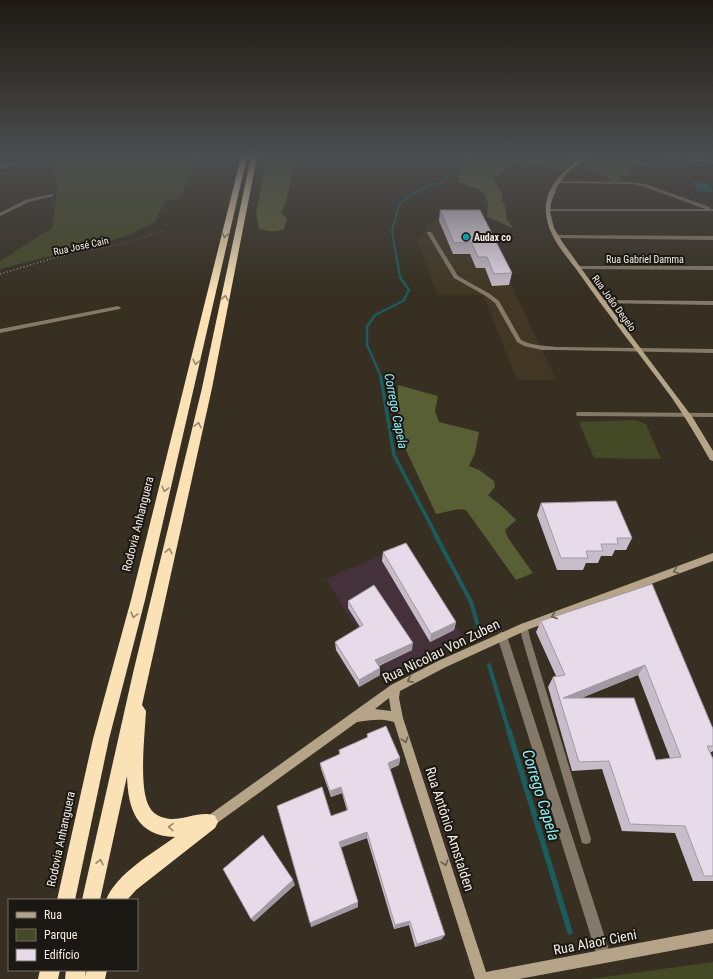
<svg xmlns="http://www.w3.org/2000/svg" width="713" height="979" font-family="'Roboto Condensed',sans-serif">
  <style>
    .built { fill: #423724 }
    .education { fill: #443139 }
    .green { fill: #454a26 }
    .forest { fill: #595f35 }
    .water { fill: #1b5c5e }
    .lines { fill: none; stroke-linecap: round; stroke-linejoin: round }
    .stream-far4 { stroke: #1b5c5e; stroke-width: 2 }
    .stream-far3 { stroke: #1b5c5e; stroke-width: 2.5 }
    .stream-far2 { stroke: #1b5c5e; stroke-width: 3.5 }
    .stream-far1 { stroke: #1b5c5e; stroke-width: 4 }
    .stream { stroke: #1b5c5e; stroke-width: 5.5 }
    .path-far1 { stroke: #9b958a; stroke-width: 1; stroke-dasharray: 0.5 2; stroke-linecap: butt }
    .path { stroke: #9b958a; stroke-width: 1.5; stroke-dasharray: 1 2.5; stroke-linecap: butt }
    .lane { fill: #857a69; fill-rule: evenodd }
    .street { fill: #857a69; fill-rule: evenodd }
    .secondary { fill: #b5a488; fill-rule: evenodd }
    .highway { fill: #fbe2b6; fill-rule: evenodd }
    .wall { fill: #c7bcc9; fill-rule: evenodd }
    .shaded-wall { fill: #a299a4 }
    .building { fill: #e7dbea; stroke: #a299a4; fill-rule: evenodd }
    .oneway { stroke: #96876c }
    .oneway2 { stroke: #685e4d }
    .culture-dot { fill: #0f9aa8; stroke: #1b1712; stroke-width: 1.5 }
    .labels { text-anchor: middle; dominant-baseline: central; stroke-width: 4; stroke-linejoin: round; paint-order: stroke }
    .far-poi-label { font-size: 10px; font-weight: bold; fill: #f2ede4; stroke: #1b1712; text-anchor: start }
    .far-street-label { font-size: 10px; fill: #f2ede4; stroke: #1b1712 }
    .street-label { font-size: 12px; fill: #f2ede4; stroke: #1b1712 }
    .water-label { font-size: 13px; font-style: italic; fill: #8ceff3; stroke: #1b1712 }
    .near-street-label { font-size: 14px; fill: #f2ede4; stroke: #1b1712 }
    .near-water-label { font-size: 16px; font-style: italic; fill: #8ceff3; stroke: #1b1712 }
  </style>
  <rect width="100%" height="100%" fill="#362f22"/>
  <path class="built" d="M477 211 556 380H517L483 295H437L417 239 423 237 426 225 449 214Z"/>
  <path class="education" d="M404 545 461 635 389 680 326 579Z"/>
  <path class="green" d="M48 157H196L180 198 165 201 155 222 124 237 0 269V261L52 228 58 183Z
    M634 420 646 424 661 459 594 458 579 422Z
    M713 962V979H590Z"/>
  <path class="forest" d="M265 157H297C290 175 290 195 281 213L287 219 284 229C275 233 268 231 259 229L256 213 263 177Z
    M476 157H573L566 167 558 171 543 167 515 166 505 169 499 176 492 177 503 195 501 201 505 205 507 220 513 227 512 228 491 218 487 217C491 189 481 192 460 182L457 177 463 166Z
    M592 157H599L609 159 612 157H632L640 159 644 166 629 167 632 174 617 176 623 181H612L597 172 581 166Z
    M398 385 438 396 435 411 439 422 479 432 475 453 469 466 479 470 494 481 495 487 488 495 504 508 516 520 505 530 508 538 533 573 516 580 466 510 459 509 436 514 398 433Z"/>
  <path class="water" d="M692 181 708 182 713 192 698 191Z"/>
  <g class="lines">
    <path class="stream-far4" d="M396 255 392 231 399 204 418 191 445 180 462 163 476 157"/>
    <path class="stream-far3" d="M382 379 367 345V327L375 315 403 301 409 290 400 277 396 254"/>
    <path class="stream-far2" d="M381 378 394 455 436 535"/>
    <path class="stream-far1" d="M435 534 471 602 478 626
      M489 665 509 732"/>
    <path class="stream" d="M509 731 570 932"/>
    <path class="path-far1" d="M64 255 126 243 165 230"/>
    <path class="path" d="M0 274 67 254"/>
    <path class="lane" d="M427 232H431L458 276 490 294 499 301 521 340C534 347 548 345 562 348V350H542L524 346 517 342 495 303 486 296 454 278 427 233Z
      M118 306 121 308 120 309 0 333V329Z
      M524 623 527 624 530 638 591 839 590 843 586 844 582 843 581 839 522 638 520 627 521 624Z"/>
    <path class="street" d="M31 157H36L0 169V167Z
      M662 157H673L713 161V163L664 158Z
      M556 181 631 182 645 184 710 207V209H713V211H546V210L548 209H705L642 186 631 184 554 183V181Z
      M51 194H53V196L29 202 0 216V213L25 200Z
      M557 235 713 236V240L555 238 554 237Z
      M578 266H713V270L576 269V267Z
      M602 300 713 301V305L600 303 599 302Z
      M560 347 713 349V353L558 350 557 349Z
      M577 412 713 413V417L580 416H577L576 414Z
      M502 632 505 633 507 636 611 956 609 961 604 963 599 961 597 956 497 636 499 633Z"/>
    <path class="secondary" d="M583 157H587L566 174 557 187 551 203 550 212 554 228 563 243 599 293 693 418 713 451V461L710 460C698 439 686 418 672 398 641 356 609 316 579 273 566 255 547 236 546 212 544 188 564 169 583 157Z
      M713 553V561L527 630 446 667 400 691 399 698 403 718 486 972 713 929V943L519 979H475L394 722C381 718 370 720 357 722L213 826 209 828 205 826 203 822 205 818 391 685 438 661 521 624ZM389 698 391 711 375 709Z"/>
    <path class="highway" d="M241 157H247L145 600 109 739 75 900H57L93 739 131 600Z
      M251 157H257L212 388 142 705 146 711C145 734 138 790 150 808 154 815 162 818 170 819 185 820 202 810 215 816L218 822 215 828 136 890 127 900H106C116 874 153 853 175 837 136 836 128 808 127 776L100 900H82L133 673 202 388Z
      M40 970H60L58 979H38Z
      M66 970H86L85 977 87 970H107L105 979H65Z"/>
  </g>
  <path class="wall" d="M440 210 512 273 509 285 492 286 485 268H476L470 254H453L439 221Z
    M541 503 632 538 626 550H615L612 556H601L598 563H586L583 570H557L537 515Z
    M383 552 456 622 454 630 430 642 382 561Z
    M652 584 713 729V751L710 753 713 759V881H693L675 833 622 831 602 769 572 771 548 687 553 677 556 676 536 632 541 621ZM638 675 670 758 656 760 581 698Z
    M348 601 412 650 379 666 380 675 359 687 336 650 335 642 360 627 348 608Z
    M367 734 400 758 399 765 390 769 442 939 415 947 409 925 394 929 367 838 341 847 358 902V907L311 927 331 816 347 811 342 793 331 797 321 769 320 763 339 755V750L367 738Z"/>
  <path class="shaded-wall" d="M456 622 454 630 430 642 431 634Z
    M413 643 412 650 375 667V660Z
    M645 665 638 675 562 706 563 698Z
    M380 668V675L359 687V680Z
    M400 758 399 765 388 770V763Z
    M341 787 342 793 331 797 330 791Z
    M367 832V838L340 848 339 842Z
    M293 880 295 885 254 922 251 919Z
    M358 902V907L311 927 310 923Z
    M410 921 409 925 394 929 395 925Z
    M445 935 442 939 415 947 417 944Z"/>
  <path class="building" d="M440 210H480L512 273 494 274 487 257H478L471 242 454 243Z
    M616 501 632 538H617L618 544H601L603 551H586L588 558H561L541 503Z
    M406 543 456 622 431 634 383 552Z
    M652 584 713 729V746H707L713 759V876H704L685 826 630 824 609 761 579 762 553 677 565 675 541 621ZM645 665 681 757 656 760 634 698H563Z
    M374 585 413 643 375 660 380 668 359 680 335 642 363 625 348 601Z
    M386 726 400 758 388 763 445 935 417 944 410 921 395 925 367 832 339 842 358 902 310 923 277 806 322 787 331 816 348 810 341 787 330 791 320 763 340 754 339 750 368 737 367 734Z
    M263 835 293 880 251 919 223 869Z"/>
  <defs><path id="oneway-chevron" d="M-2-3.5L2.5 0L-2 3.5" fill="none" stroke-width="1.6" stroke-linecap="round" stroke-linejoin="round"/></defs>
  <g class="oneway">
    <use href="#oneway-chevron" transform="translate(225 235) rotate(103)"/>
    <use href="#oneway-chevron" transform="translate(225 298) rotate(-79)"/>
    <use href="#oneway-chevron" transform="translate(196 362) rotate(103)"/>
    <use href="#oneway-chevron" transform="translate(198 425) rotate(-77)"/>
    <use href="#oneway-chevron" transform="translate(165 489) rotate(104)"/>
    <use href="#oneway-chevron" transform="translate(169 551) rotate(-77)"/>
    <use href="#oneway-chevron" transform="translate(134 615) rotate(105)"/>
    <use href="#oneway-chevron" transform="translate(171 827) rotate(-179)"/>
    <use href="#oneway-chevron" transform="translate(100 862) rotate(-78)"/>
  </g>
  <g class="oneway2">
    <use href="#oneway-chevron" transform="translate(676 571) rotate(160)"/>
    <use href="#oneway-chevron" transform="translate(554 616) rotate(160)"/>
    <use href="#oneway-chevron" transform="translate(410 680) rotate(153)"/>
    <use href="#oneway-chevron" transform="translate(405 740) rotate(72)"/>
    <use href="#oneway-chevron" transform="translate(445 863) rotate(72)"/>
  </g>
  <linearGradient id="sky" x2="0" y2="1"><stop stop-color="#1e1a13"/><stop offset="0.53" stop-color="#4c4d4f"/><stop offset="1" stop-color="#4c4d4f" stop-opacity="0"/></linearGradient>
  <rect width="713" height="294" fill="url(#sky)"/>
  <circle class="culture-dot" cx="466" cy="237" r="4"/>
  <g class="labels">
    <g class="far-poi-label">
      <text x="474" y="237">Audax co</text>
    </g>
    <g class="far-street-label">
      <text transform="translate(81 246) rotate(-12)">Rua José Cain</text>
      <text x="645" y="259">Rua Gabriel Damma</text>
      <text transform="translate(614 303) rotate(54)">Rua João Degelo</text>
    </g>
    <g class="street-label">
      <text transform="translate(138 524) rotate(-76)">Rodovia Anhanguera</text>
      <text transform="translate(61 839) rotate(-78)">Rodovia Anhanguera</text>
    </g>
    <g class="water-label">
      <text transform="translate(396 411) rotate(79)">Corrego Capela</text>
    </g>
    <g class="near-street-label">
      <text transform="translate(441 651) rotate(-26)">Rua Nicolau Von Zuben</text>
      <text transform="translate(450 829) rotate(72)">Rua Antônio Amstalden</text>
      <text transform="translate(595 942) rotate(-11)">Rua Alaor Cieni</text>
    </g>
    <g class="near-water-label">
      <text transform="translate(541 795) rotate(73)">Corrego Capela</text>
    </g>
  </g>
  <rect x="8" y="899" width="130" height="72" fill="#1b1712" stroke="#716d66"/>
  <rect x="16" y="912" width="20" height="6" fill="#b5a488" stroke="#716d66"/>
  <text x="44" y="919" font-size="12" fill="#f2ede4">Rua</text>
  <rect x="16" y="929" width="20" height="12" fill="#454a26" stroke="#716d66"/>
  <text x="44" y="939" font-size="12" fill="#f2ede4">Parque</text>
  <rect x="16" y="949" width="20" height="12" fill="#e7dbea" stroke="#716d66"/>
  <text x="44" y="959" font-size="12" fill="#f2ede4">Edifício</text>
</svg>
